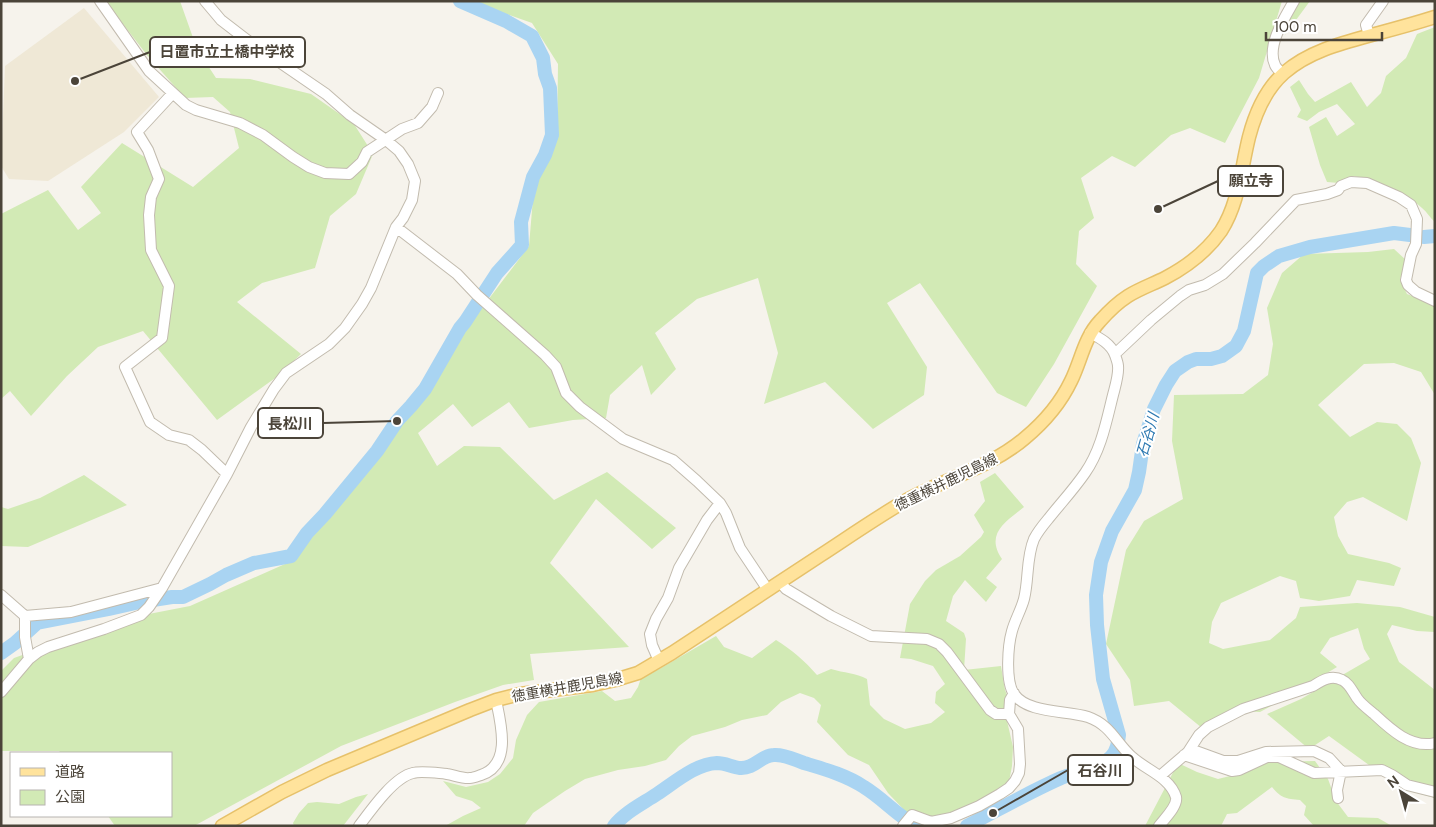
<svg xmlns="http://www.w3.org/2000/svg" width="1436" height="827" font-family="'DM Sans','Noto Sans JP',sans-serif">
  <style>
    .education { fill: #efe8d6 }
    .green { fill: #d2eab5 }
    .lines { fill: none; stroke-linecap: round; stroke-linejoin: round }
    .river { stroke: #a9d4f2; stroke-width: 14 }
    .minor-casing { stroke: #c2bbae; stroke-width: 12 }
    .major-casing { stroke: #e6c16a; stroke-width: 15 }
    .minor { stroke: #fff; stroke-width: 10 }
    .major { stroke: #ffe39c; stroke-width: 12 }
    .labels { text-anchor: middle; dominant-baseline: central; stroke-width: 4; stroke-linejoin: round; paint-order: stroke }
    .street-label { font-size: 14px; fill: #4b4439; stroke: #fff }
    .water-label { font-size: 15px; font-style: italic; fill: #2e7ab2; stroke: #fff }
    .leader { fill: none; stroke: #4b4439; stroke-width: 2 }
    .callout-dot { fill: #4b4439; stroke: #fff; stroke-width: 2 }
    .callout { fill: #fff; stroke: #4b4439; stroke-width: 2 }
    .callout-label { font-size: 15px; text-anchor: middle; font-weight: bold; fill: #4b4439 }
  </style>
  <rect width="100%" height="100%" fill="#f6f3ec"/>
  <path class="education" d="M84 8 159 97 124 132 48 181 9 179 1 166 5 66Z"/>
  <path class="green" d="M105 1H180L197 49 216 78 250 79 311 94 354 124 373 154 356 194 330 216 315 268 262 283 237 302 301 354 278 376 217 420 143 331 98 347 67 376 31 416 10 391 1 399V214L48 190 78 230 101 213 81 187 122 143 193 187 239 148 230 112 213 97 185 98 147 55Z
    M469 1H1282L1259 78 1225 143 1190 128 1171 135 1135 167 1112 156 1081 178 1094 218 1079 231 1076 264 1097 286 1054 364 1026 407 997 393 920 283 887 303 927 367 924 395 873 429 825 382 764 404 778 353 758 278 697 299 655 333 676 369 651 395 642 365 610 395 606 418 573 420 529 428 509 402 472 427 453 404 418 433 437 466 464 446 500 447 554 500 607 472 676 528 652 549 596 499 550 563 629 647 530 654 534 680 503 685 455 702 341 746 194 826H115L108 816H171V753H61L59 751H1V671L14 658 123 619 190 606 294 560 402 421 469 325 529 246 534 186 557 138 558 64 532 23Z
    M1295 1H1310L1285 35Z
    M1435 27V222C1430 218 1427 212 1422 208 1401 189 1380 183 1354 176L1339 183 1327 182 1320 165 1309 127 1326 117 1337 136 1355 124 1337 104 1319 112 1307 121 1297 117 1301 110 1290 87 1299 80 1308 94 1315 102 1351 82 1367 107 1381 93 1386 76 1406 58 1417 34Z
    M1394 249 1407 261 1400 279 1407 294 1430 303 1435 302V395L1421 372 1394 363 1364 364 1318 405 1350 437 1377 422 1397 424 1411 438 1421 463 1407 521 1363 497 1347 502 1334 517 1338 536 1348 554 1389 563 1401 568 1394 586 1357 580 1350 596 1319 601 1300 598 1296 581 1280 576 1221 603 1212 622 1209 643 1223 649 1270 640 1296 618 1300 607 1357 603 1400 607 1435 617V632L1417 631 1392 625 1387 634 1399 662 1435 690V798L1402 789 1329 736 1309 749 1267 714 1301 699 1370 659 1364 649 1358 628 1330 638 1320 653 1337 667 1289 696 1260 712 1242 711 1202 728 1169 701 1134 706 1130 680 1106 644 1126 550 1144 521 1183 499 1172 441 1174 395 1243 394 1268 375 1273 344 1267 308 1282 273 1304 254 1368 252Z
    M995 473 1024 507C1005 522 985 534 1002 559L986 578 997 587 986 602 965 580 953 596 946 621 964 633 966 639 964 670 1001 666 1005 690 1010 702 1005 712 1013 747 1012 766 1009 782 999 791 959 811 943 816 923 819 908 814 888 793 869 765 848 755 817 722 821 705 814 698 800 693 781 702 767 715 742 720 725 727 692 736 679 746 666 760 645 766 618 770 585 779 565 791 533 813 524 826H445L463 816 481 808 472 801 456 796 443 781 466 787 488 782 500 774 513 758 516 740 527 715 539 702 602 691 615 701 631 698 638 687 641 678 661 668 716 636 724 647 752 658 776 640C792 650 805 661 817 675L831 669C844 673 856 673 867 679L870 705 884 719 905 729 931 723 945 712 935 703 936 692 945 684 933 666 911 659 900 658 910 604 925 581 936 570 960 556 981 537 984 532 974 515 985 501 980 482Z
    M84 475 127 505 28 547 1 546V507L8 509 40 498Z
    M1315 761 1328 779 1336 801 1348 817 1378 818 1392 826H1314L1304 815 1306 806 1300 800C1286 799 1281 798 1272 787L1237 813 1227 814 1221 826H1169L1166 821 1164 826H1145L1178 763 1197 772 1218 779 1242 773 1265 762Z
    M368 794 343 826H294L293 823 299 813 308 803 317 802 339 804 356 797Z"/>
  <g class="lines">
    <path class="river" d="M1424 237 1435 236
      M1 653 15 643 37 623 109 609 140 602 172 597H183L210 584 226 575 254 563 291 556 307 533 325 514 377 451 397 421 411 406 425 389 460 328 465 322 497 273 522 245 521 222 533 177 545 155 552 135 550 88 545 74 543 58 532 36 506 21 460 1
      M614 826C625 812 642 804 657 794 674 783 695 764 717 763 725 763 732 767 740 768 755 769 761 755 774 755 784 754 795 760 804 763 824 769 846 775 864 787 882 798 897 815 916 826
      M967 826C998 810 1029 792 1061 778 1076 772 1100 768 1111 757 1117 751 1118 743 1119 735L1103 679 1097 625 1096 595 1101 562 1112 531 1135 490 1139 472 1143 444 1154 409 1166 385 1175 371 1188 362 1196 359H1211L1222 356 1236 346 1244 331 1257 273 1264 266 1279 256 1310 247 1394 233 1410 235"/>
    <defs>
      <path id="minor" d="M100 1 149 71 186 105 196 110 240 123 263 135 293 157 309 167 325 173 349 174 362 162 367 152 402 129 418 123 432 107 438 93
        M1369 35 1366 25 1383 1
        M1282 74C1280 71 1276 68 1275 65 1266 46 1285 17 1294 1
        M173 93 137 132 148 150 159 179 151 197 149 215 151 250 169 286 162 338 125 367 150 422 169 435 189 440 202 450 227 474
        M396 227 457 274 477 295 545 355 556 367 566 393 580 407 623 439 673 460 697 481 720 503 726 513 740 548 768 590
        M1090 333C1100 338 1111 344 1115 355 1116 358 1118 363 1118 366 1119 375 1115 387 1113 395 1106 423 1101 450 1085 473 1074 489 1061 503 1049 518 1044 524 1038 531 1034 539 1026 558 1029 579 1024 599 1021 610 1015 620 1012 631 1008 645 1005 681 1014 694 1028 714 1067 710 1088 717 1111 725 1116 743 1132 757 1146 770 1170 777 1176 797 1178 806 1164 819 1159 826
        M1115 354 1151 320 1180 296 1189 290 1205 285 1223 274 1255 243 1296 200 1327 194 1338 190 1341 186 1351 182 1367 183 1399 197 1411 205 1417 219 1416 244 1411 255 1406 280 1408 285 1416 292 1435 301
        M780 582 786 589 831 616 871 636 927 639 939 644 947 652 990 710 996 714H1009
        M1 595 25 616V637L29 659
        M25 616 71 612 162 588
        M659 661 652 645 650 634 656 619 668 598 679 568 707 520 720 503
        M1 692 29 659 38 652 48 647 104 629 141 615 149 607 162 588 227 474 251 427 274 389 286 373 329 344 345 328 362 304 371 288 396 227 403 218 412 200 415 181 408 164 399 151 386 140 350 115 326 94 247 40 221 20 205 1
        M1190 749 1223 761H1238L1266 752 1314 751 1329 758 1341 771 1337 790 1338 798
        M1184 755 1232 771 1239 770 1267 757H1279L1314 773 1382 770 1392 775 1407 785 1435 792
        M1160 776 1188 752 1199 735 1208 727 1243 709 1313 686C1321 681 1331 674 1342 680 1349 683 1352 691 1357 698 1361 704 1368 709 1374 714 1390 729 1411 749 1435 743
        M359 826C371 810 394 777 413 773 419 771 441 773 447 774 454 775 463 779 470 778 473 778 478 776 481 775 512 765 501 724 496 700
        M903 826 912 815 931 822 951 818 979 806 1000 794 1009 788 1015 781 1019 773 1020 764 1018 729 1009 714 1010 700 1014 693"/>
      <path id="major" d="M222 826 282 792 327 770 470 710 496 700 520 694 593 685 615 680 638 673 672 653C722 620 772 587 821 555 847 538 873 520 900 504 940 480 989 469 1025 438 1043 423 1061 402 1071 381 1081 361 1084 338 1100 321 1108 312 1117 303 1128 296 1139 289 1153 284 1165 278 1186 267 1207 251 1221 231 1239 203 1241 169 1249 137 1255 114 1266 89 1284 73 1310 50 1346 42 1379 33 1398 28 1416 23 1435 17"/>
    </defs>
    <use href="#minor" class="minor-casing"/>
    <use href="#major" class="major-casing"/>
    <use href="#minor" class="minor"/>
    <use href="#major" class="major"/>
  </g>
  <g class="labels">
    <g class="street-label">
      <text transform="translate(946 482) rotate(-26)">徳重横井鹿児島線</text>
      <text transform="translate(567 687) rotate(-10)">徳重横井鹿児島線</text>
    </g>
    <g class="water-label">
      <text transform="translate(1148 435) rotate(-74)">石谷川</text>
    </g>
  </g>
  <path class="leader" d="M75 81L150 52M1158 209L1218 181M397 421L323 423M993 813L1068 770"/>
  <g class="callout-dot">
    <circle cx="75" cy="81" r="5"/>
    <circle cx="1158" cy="209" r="5"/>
    <circle cx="397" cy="421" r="5"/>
    <circle cx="993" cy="813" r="5"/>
  </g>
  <g class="callout">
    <rect x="150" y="37" width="155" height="30" rx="5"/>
    <rect x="1218" y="166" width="65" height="30" rx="5"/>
    <rect x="258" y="408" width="65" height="30" rx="5"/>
    <rect x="1068" y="755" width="65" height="30" rx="5"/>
  </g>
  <g class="callout-label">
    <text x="227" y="57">日置市立土橋中学校</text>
    <text x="1251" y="186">願立寺</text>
    <text x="290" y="429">長松川</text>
    <text x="1100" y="776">石谷川</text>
  </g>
  <rect width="1436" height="827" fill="none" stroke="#4b4439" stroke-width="5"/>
  <rect x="10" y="752" width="162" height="65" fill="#ffffff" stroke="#b7b4b0"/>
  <rect x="20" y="768" width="25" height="8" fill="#ffe39c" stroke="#b7b4b0"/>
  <text x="55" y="777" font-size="15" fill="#4b4439">道路</text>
  <rect x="20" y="790" width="25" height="15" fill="#d2eab5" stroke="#b7b4b0"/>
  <text x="55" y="802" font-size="15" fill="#4b4439">公園</text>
  <g transform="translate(1401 792) rotate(323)" stroke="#ffffff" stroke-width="4" paint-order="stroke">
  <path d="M0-4L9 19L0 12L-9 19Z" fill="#4b4439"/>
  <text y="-8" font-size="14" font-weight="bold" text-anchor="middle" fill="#4b4439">N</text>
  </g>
  <path d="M1266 32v8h116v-8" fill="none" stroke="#4b4439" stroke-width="2.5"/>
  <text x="1274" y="32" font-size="15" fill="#4b4439" stroke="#ffffff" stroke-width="4" paint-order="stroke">100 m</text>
</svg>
